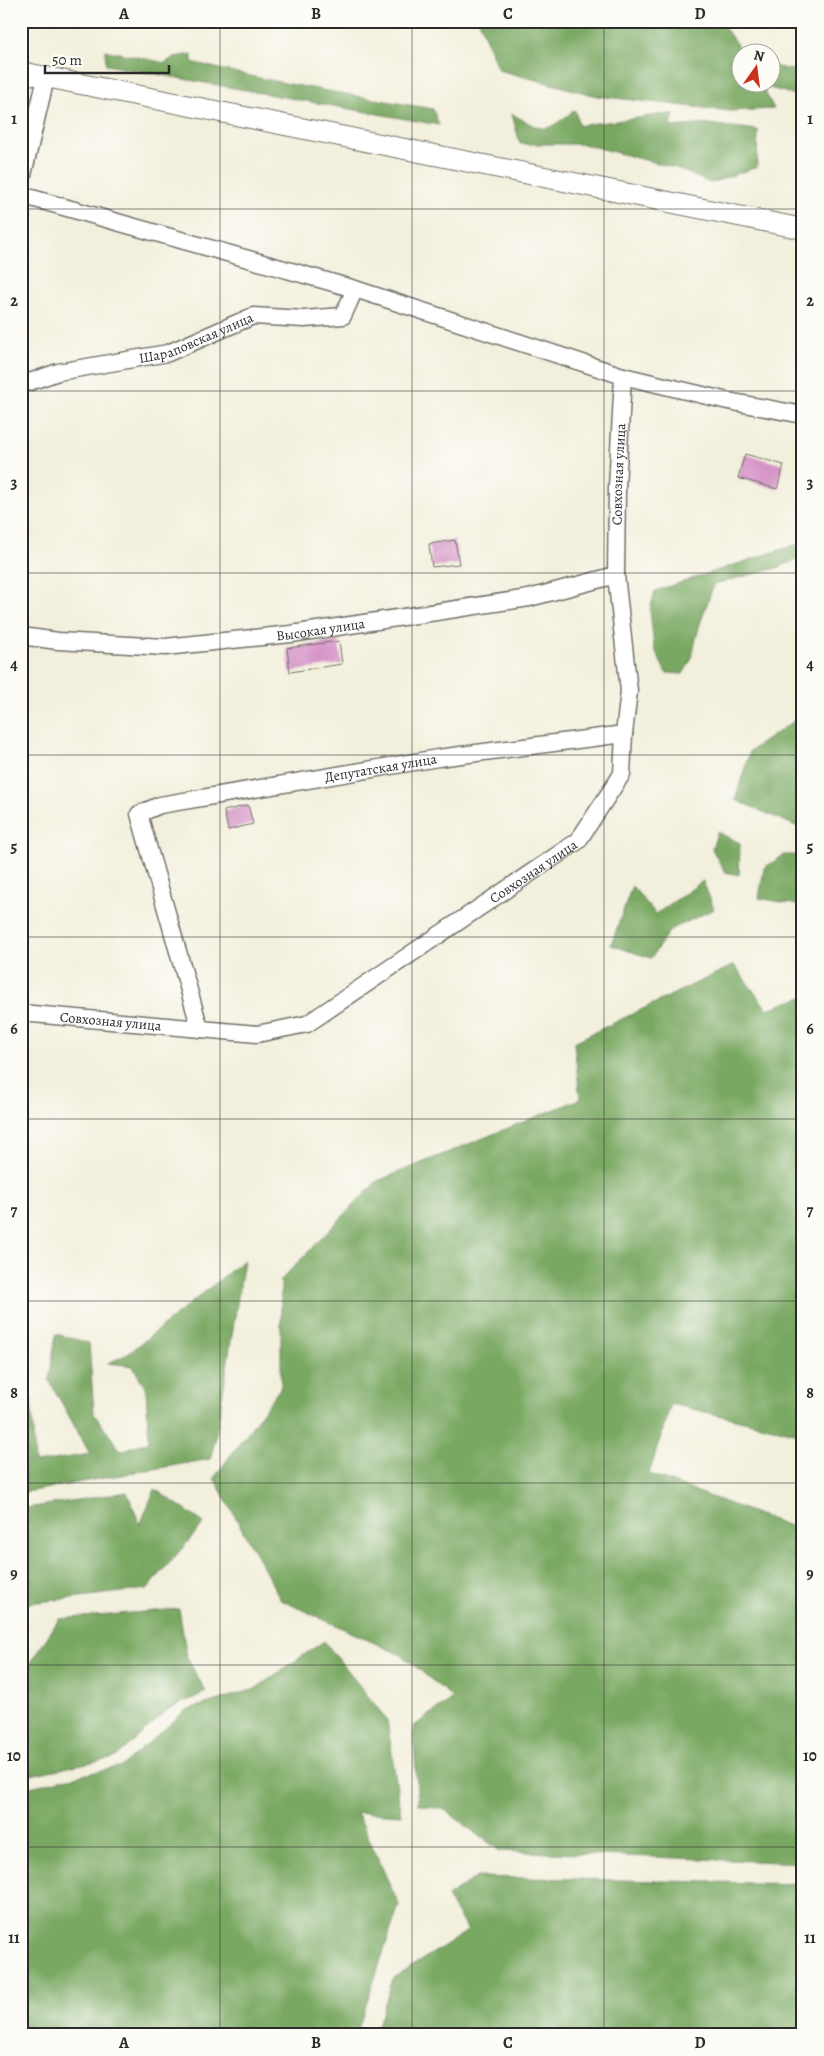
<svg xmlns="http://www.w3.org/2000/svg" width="824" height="2056" font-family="Alegreya,serif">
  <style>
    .forest { fill: #79a862; stroke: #526a46 }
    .building { fill: #d695c8 }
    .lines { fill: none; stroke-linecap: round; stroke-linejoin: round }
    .minor-casing { stroke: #717069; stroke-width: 19 }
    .tertiary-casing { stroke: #717069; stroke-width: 22 }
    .minor { stroke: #fff; stroke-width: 16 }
    .tertiary { stroke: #fff; stroke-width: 20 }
    .grid { fill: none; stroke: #2b2b2b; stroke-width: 1; stroke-opacity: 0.55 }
    .labels { text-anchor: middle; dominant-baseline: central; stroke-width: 5; stroke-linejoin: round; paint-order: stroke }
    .street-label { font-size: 14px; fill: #2b2b2b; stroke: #fdfcf7 }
    .neatline { fill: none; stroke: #2b2b2b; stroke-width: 2 }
    .grid-label { font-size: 16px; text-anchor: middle; font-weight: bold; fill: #2b2b2b }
  </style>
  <rect width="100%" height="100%" fill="#fdfcf7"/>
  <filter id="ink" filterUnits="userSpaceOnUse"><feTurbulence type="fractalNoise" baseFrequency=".02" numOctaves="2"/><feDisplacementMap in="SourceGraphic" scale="10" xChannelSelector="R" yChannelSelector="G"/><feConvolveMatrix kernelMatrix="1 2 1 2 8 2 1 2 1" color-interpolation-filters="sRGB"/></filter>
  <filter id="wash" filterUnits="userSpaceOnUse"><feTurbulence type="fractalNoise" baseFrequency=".0096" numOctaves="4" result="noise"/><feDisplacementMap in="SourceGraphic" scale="20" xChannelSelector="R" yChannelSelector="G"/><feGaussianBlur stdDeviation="1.12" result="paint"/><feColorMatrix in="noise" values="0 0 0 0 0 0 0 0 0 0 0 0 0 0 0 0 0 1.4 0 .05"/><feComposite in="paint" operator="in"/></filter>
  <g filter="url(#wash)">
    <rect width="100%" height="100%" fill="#f2efdc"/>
    <path class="forest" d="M479 21H720L742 52V82H772V66L803 72V97L762 86 774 109 730 111 597 96 498 70Z
      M105 50 165 63 174 57 192 54V62C271 83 352 95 433 109L439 125 106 65Z
      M575 110 579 126C593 122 608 123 622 120 640 118 656 114 674 114L670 127 708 124 758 130 757 167 710 183 676 168 583 144H520L512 114C547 133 543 134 575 110Z
      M801 543 803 557 777 568 714 584 699 627 691 660 683 674 666 673 654 648 650 610 655 591Z
      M803 715V829L735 800 750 751Z
      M717 832 740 843 739 875 725 872 712 849Z
      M784 855H803V906L759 898 764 868Z
      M703 881 714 909 670 930 651 958 611 945 632 886 656 914Z
      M734 965 767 1009 803 997V1435L671 1404 649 1474 803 1531V1863L500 1851 445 1810 418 1804 413 1727 453 1698 403 1656 281 1600 214 1478 281 1387V1280L377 1181 580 1099 574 1042Z
      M244 1260 215 1441 210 1459 21 1493V1402L31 1397 35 1463 90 1454 49 1380 56 1334 89 1343 94 1414 121 1451 149 1441 146 1390 133 1366 108 1363 128 1354Z
      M155 1489 204 1523 147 1589 21 1604V1509L127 1492 140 1525Z
      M179 1609 187 1658 206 1692 169 1709 116 1757 21 1777V1678L59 1619Z
      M324 1641 387 1720 401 1815 357 1812 399 1905 356 2035H21V1789L122 1766 186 1710 255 1689Z
      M477 1877 803 1884V2035H375L393 1978 468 1931 447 1897Z"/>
    <g id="blocks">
      <path class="building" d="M745 454 784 465 777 489 738 478Z
        M455 540 459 564 432 567 429 544Z
        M339 641 342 664 290 672 287 648Z
        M248 805 253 824 228 830 224 811Z"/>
    </g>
  </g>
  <g filter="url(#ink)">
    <use href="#blocks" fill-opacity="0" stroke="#717069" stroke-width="1"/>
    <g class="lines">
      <defs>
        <g id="minor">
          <path d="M21 183 46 78"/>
          <path d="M21 195 355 289 623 376 728 401 803 415"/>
          <path id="s1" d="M21 385 58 372 168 353 253 316 304 319 343 316 355 289"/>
          <path id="s2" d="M21 636 58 641 165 647 291 634 529 598 616 575"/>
          <path id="s3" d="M21 1013 257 1034 307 1024 578 841 622 774 624 734 629 691 616 575 617 487 623 376"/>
          <path id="s4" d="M200 1029 139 814 160 805 438 758 624 734"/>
        </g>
        <path id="tertiary" d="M21 72 803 229"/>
      </defs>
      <use href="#minor" class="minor-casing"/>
      <use href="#tertiary" class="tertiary-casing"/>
      <use href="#minor" class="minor"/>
      <use href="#tertiary" class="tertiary"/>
    </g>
  </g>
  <path class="grid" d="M220 21V2035M412 21V2035M604 21V2035M21 209H803M21 391H803M21 573H803M21 755H803M21 937H803M21 1119H803M21 1301H803M21 1483H803M21 1665H803M21 1847H803"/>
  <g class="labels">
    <g class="street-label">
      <text stroke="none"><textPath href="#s1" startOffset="182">Шараповская улица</textPath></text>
      <text stroke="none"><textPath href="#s3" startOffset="996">Совхозная улица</textPath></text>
      <text stroke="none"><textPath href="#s2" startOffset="301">Высокая улица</textPath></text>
      <text stroke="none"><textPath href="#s4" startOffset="470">Депутатская улица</textPath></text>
      <text stroke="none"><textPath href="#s3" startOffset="561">Совхозная улица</textPath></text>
      <text stroke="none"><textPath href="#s3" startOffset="90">Совхозная улица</textPath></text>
    </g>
  </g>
  <rect width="824" height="2056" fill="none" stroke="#fdfcf7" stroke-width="55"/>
  <g transform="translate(756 68) rotate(14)"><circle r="24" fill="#fdfcf7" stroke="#a9a8a5"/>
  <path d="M0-4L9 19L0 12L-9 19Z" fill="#c8321e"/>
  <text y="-8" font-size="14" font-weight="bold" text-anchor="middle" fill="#2b2b2b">N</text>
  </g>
  <path d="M45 65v8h124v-8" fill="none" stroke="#2b2b2b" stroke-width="2.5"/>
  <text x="52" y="65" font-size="15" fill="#2b2b2b" stroke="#fdfcf7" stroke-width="4" paint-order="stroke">50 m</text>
  <rect x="28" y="28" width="768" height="2000" class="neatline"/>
  <g class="grid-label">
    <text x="124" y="19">A</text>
    <text x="316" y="19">B</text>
    <text x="508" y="19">C</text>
    <text x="700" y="19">D</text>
    <text x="14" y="124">1</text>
    <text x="810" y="124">1</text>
    <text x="14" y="306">2</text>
    <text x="810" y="306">2</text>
    <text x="14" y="488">3</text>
    <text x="810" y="488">3</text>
    <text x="14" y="670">4</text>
    <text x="810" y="670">4</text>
    <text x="14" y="852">5</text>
    <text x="810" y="852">5</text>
    <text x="14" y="1034">6</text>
    <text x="810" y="1034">6</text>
    <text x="14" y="1216">7</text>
    <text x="810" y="1216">7</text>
    <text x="14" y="1398">8</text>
    <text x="810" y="1398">8</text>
    <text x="14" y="1579">9</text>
    <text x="810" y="1579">9</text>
    <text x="14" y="1761">10</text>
    <text x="810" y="1761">10</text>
    <text x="14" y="1943">11</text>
    <text x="810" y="1943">11</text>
    <text x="124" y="2048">A</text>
    <text x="316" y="2048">B</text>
    <text x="508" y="2048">C</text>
    <text x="700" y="2048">D</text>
  </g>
</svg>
